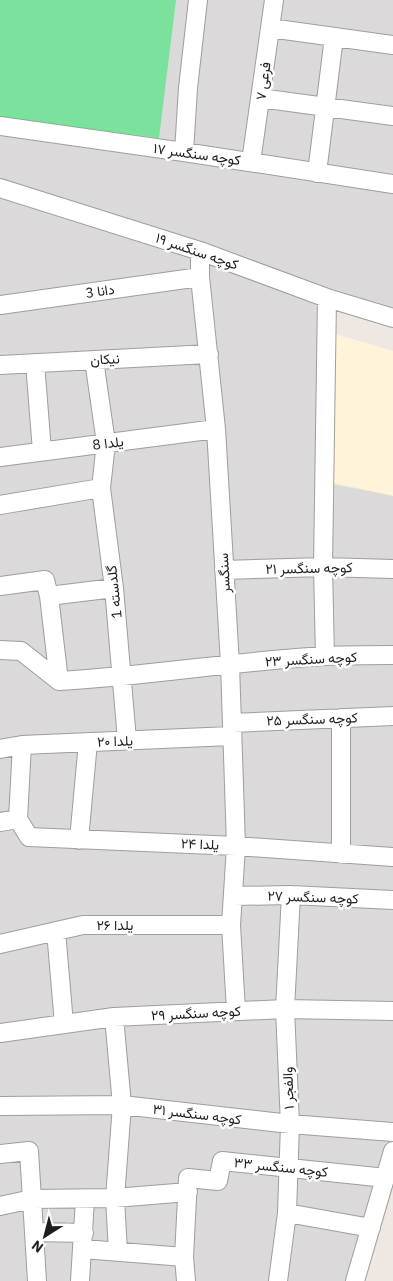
<svg xmlns="http://www.w3.org/2000/svg" width="393" height="1281" font-family="'IBM Plex Sans',Vazirmatn,sans-serif">
  <style>
    .residential { fill: #dbd9da }
    .education { fill: #fff4da }
    .pitch { fill: #7be29d }
    .lines { fill: none; stroke-linecap: round; stroke-linejoin: round }
    .street-casing { stroke: #9e9e9e; stroke-width: 20 }
    .street { stroke: #fff; stroke-width: 18 }
    .labels { text-anchor: middle; dominant-baseline: central; stroke-width: 5; stroke-linejoin: round; paint-order: stroke }
    .street-label { font-size: 14px; fill: #1d1d1d; stroke: #fff }
  </style>
  <rect width="100%" height="100%" fill="#efe7e2"/>
  <path class="residential" d="M0 0H393V308L333 294 330 484 393 495V1169L355 1281H0Z"/>
  <path class="education" d="M332 333 393 351V496L330 482Z"/>
  <path class="pitch" d="M0 0H176L159 138 0 117Z"/>
  <g class="lines">
    <defs>
      <path id="street" d="M270 28 393 45
        M260 98 393 116
        M0 126 184 152 393 184
        M184 152 188 88 198 0
        M251 162 274 0
        M317 173 334 37
        M0 188 200 251 327 298 393 318
        M200 251V277L216 429 230 664 236 846 231 925 236 1011
        M0 305 200 277
        M94 360 106 443 101 488 114 588 127 740
        M35 363 42 451
        M0 365 209 354
        M0 457 216 429
        M0 505 101 488
        M224 570 323 567 393 569
        M0 586 45 580 49 596 114 588
        M49 596 59 681
        M0 650 21 651 59 681C148 676 236 661 325 656 347 655 370 655 393 655
        M325 656 323 567 327 298
        M341 718V854
        M232 723 393 716
        M0 749 22 745 231 736
        M18 819 29 837 236 846 393 857
        M0 822 18 819 22 745
        M79 840 88 742
        M233 896 291 895 393 900
        M56 931 64 1024
        M0 944 83 925H231
        M114 1017 122 1105 115 1198 118 1252
        M0 1033 114 1017 285 1009 393 1011
        M0 1106 122 1105 290 1124 393 1132
        M0 1154 29 1151 37 1281
        M0 1206 32 1199 115 1198 188 1192
        M287 1213 371 1228
        M34 1232 84 1233
        M83 1249 184 1257
        M80 1281 85 1199
        M186 1281 184 1257 188 1178 218 1181 222 1161 386 1178
        M278 1281 287 1213 290 1124 285 1009 291 895
        M355 1281 393 1151"/>
    </defs>
    <use href="#street" class="street-casing"/>
    <use href="#street" class="street"/>
  </g>
  <g class="labels">
    <g class="street-label">
      <text transform="translate(263 81) rotate(-82)">فرعی ۷</text>
      <text transform="translate(197 154) rotate(8)">کوچه سنگسر ۱۷</text>
      <text transform="translate(197 251) rotate(19)">کوچه سنگسر ۱۹</text>
      <text transform="translate(100 291) rotate(-8)">دانا 3</text>
      <text transform="translate(105 359) rotate(-3)">نیکان</text>
      <text transform="translate(108 443) rotate(-7)">یلدا 8</text>
      <text transform="translate(309 568) rotate(-1)">کوچه سنگسر ۲۱</text>
      <text transform="translate(224 573) rotate(-93)">سنگسر</text>
      <text transform="translate(114 592) rotate(-96)">گلدسته 1</text>
      <text transform="translate(311 659) rotate(-3)">کوچه سنگسر ۲۳</text>
      <text transform="translate(312 719) rotate(-2)">کوچه سنگسر ۲۵</text>
      <text transform="translate(115 741) rotate(-2)">یلدا ۲۰</text>
      <text transform="translate(200 844) rotate(2)">یلدا ۲۴</text>
      <text transform="translate(313 897) rotate(2)">کوچه سنگسر ۲۷</text>
      <text x="115" y="925">یلدا ۲۶</text>
      <text transform="translate(196 1013) rotate(-3)">کوچه سنگسر ۲۹</text>
      <text transform="translate(288 1088) rotate(-92)">والفجر ۱</text>
      <text transform="translate(197 1114) rotate(7)">کوچه سنگسر ۳۱</text>
      <text transform="translate(281 1167) rotate(6)">کوچه سنگسر ۳۳</text>
    </g>
  </g>
  <g transform="translate(45 1236) rotate(216)" stroke="#ffffff" stroke-width="4" paint-order="stroke">
  <path d="M0-4L9 19L0 12L-9 19Z" fill="#1d1d1d"/>
  <text y="-8" font-size="14" font-weight="bold" text-anchor="middle" fill="#1d1d1d">N</text>
  </g>
</svg>
